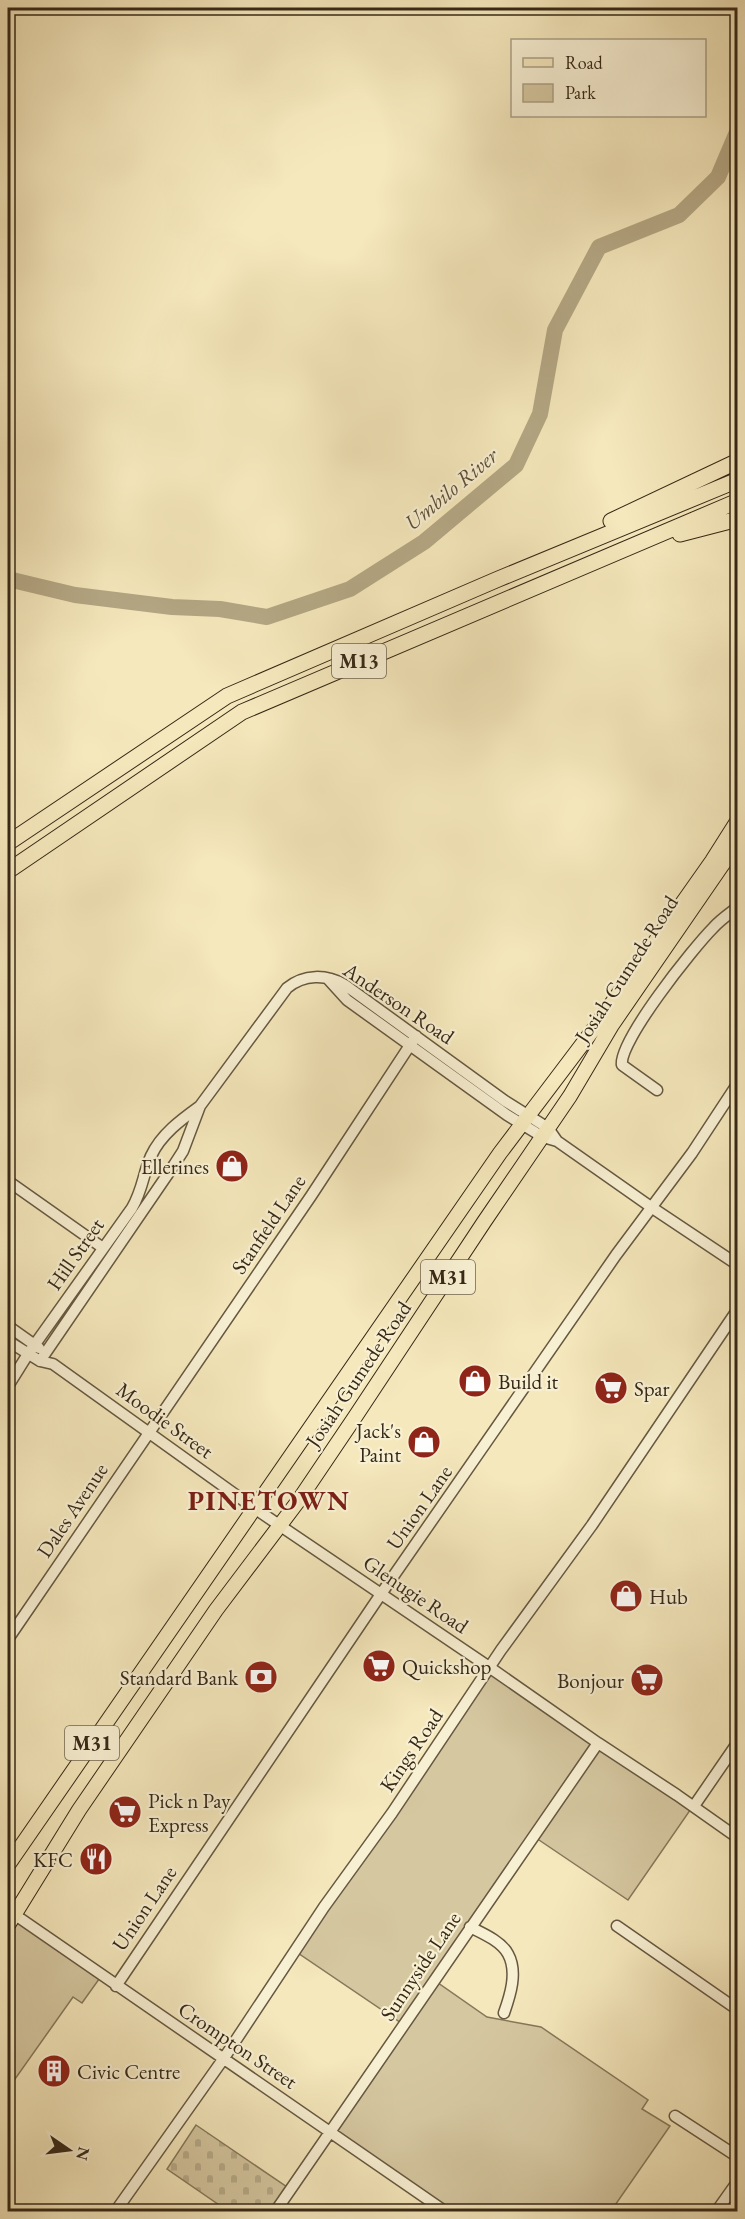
<svg xmlns="http://www.w3.org/2000/svg" width="745" height="2219" font-family="'EB Garamond',serif">
  <style>
    .cemetery { fill: url(#cemetery-stones); stroke: #86785b; stroke-width: 1.5 }
    .green { fill: #d5c7a0; stroke: #86785b; stroke-width: 1.5 }
    .lines { fill: none; stroke-linecap: round; stroke-linejoin: round }
    .river { stroke: #b4a784; stroke-width: 16 }
    .minor-casing { stroke: #665840; stroke-width: 13 }
    .major-casing { stroke: #362816; stroke-width: 16 }
    .highway-casing { stroke: #362816; stroke-width: 17 }
    .minor { stroke: #f8f0d3; stroke-width: 10 }
    .major { stroke: #f5e8bc; stroke-width: 14 }
    .highway { stroke: #f5e8bc; stroke-width: 15 }
    .labels { text-anchor: middle; dominant-baseline: central; stroke-width: 4.5; stroke-linejoin: round; paint-order: stroke }
    .shield { fill: #f8f0d3; stroke: #70644f; stroke-width: 1.5 }
    .shield-label { font-size: 20px; font-weight: bold; fill: #362816 }
    .street-label { font-size: 21px; fill: #362816; stroke: #f8f0d3 }
    .poi-label { font-size: 21px; fill: #362816; stroke: #f8f0d3; text-anchor: start }
    .water-label { font-size: 22px; font-style: italic; fill: #5c4e37; stroke: #f8f0d3 }
    .district-label { font-size: 27px; font-weight: bold; letter-spacing: 1.5px; fill: #7a1f14; stroke: #f8f0d3 }
  </style>
  <defs>
    <pattern id="cemetery-stones" width="16" height="16" patternUnits="userSpaceOnUse" patternTransform="scale(1.5)"><rect width="16" height="16" fill="#d5c7a0"/><path d="M2 7V4a2 2 0 0 1 4 0v3zM10 15v-3a2 2 0 0 1 4 0v3z" fill="#b7ab89"/></pattern>
  </defs>
  <rect width="100%" height="100%" fill="#f5e8bc"/>
  <filter id="stains"><feTurbulence type="fractalNoise" baseFrequency=".00333" numOctaves="4"/><feColorMatrix values="0 0 0 0 .2 0 0 0 0 .09 0 0 0 0 .02 0 0 0 .5 -.17"/></filter>
  <radialGradient id="worn" r=".72"><stop offset=".6" stop-color="#630" stop-opacity="0"/><stop offset="1" stop-color="#630" stop-opacity=".3"/></radialGradient>
  <path class="cemetery" d="M196 2125 287 2187 270 2211H228L167 2169Z"/>
  <path class="green" d="M489 1667 693 1806 628 1900 533 1836 434 1980 487 2017 541 2027 648 2100 642 2109 670 2126 611 2211H447L330 2131 404 2025 295 1951Z
    M14 1915 102 1975 82 2003 73 1997 8 2089V1926Z"/>
  <g class="lines">
    <path class="river" d="M8 579 75 595 172 607 220 609 267 617 350 589 424 542 516 465 540 414 555 330 599 247 679 215 718 177 738 130"/>
    <defs>
      <path id="minor" d="M327 978 347 1000 507 1115 543 1137 557 1141 651 1207 738 1265
        M657 1090 622 1065C618 1042 694 947 713 928 720 920 729 914 738 907
        M8 1181 103 1248
        M8 1326 39 1348
        M8 1341 40 1361 53 1364 254 1508 489 1667 598 1743 677 1795 738 1838
        M40 1361 174 1165 183 1151 200 1106 287 988C304 974 326 974 345 985L505 1101 548 1128 557 1141
        M8 1386 28 1354 132 1208C143 1189 143 1174 151 1156 161 1134 182 1119 200 1106
        M8 1639 311 1196 416 1036
        M694 1806 738 1742
        M8 1910 446 2212
        M617 1926 738 2010
        M470 1927C482 1933 501 1941 508 1954 518 1972 510 1996 504 2013
        M116 1986 381 1594 616 1255 692 1153 738 1083
        M675 2116 738 2157
        M115 2212 224 2058 324 1907 392 1813 501 1650 592 1525 738 1309
        M275 2212 598 1743
        M716 2212 738 2181"/>
      <path id="major" d="M8 1865 500 1153 593 1030 712 861 738 820
        M8 1925 79 1810 216 1610 299 1500 355 1417 484 1222 570 1096 612 1025 738 842"/>
      <path id="highway" d="M611 521 738 461
        M680 534 738 519
        M8 843 227 696 496 580 738 480
        M8 871 242 712 738 501"/>
    </defs>
    <use href="#minor" class="minor-casing"/>
    <use href="#major" class="major-casing"/>
    <use href="#highway" class="highway-casing"/>
    <use href="#minor" class="minor"/>
    <use href="#major" class="major"/>
    <use href="#highway" class="highway"/>
  </g>
  <defs>
    <symbol id="shop-disc" viewBox="-11 -11 22 22"><circle r="9.5" fill="#8f2418" stroke="#f8f0d3"/><path d="M-5-2.5h2.3a2.7 3.5 0 0 1 5.4 0H5L5.5 6h-11ZM-1.5-2.5h3a1.5 2.3 0 0 0-3 0Z" fill="#fff"/></symbol>
    <symbol id="supermarket-disc" viewBox="-11 -11 22 22"><circle r="9.5" fill="#8f2418" stroke="#f8f0d3"/><path d="M-6-5.5h2.5l.6 2H6L4.5 2H-2.5L-4.4-4H-6ZM-1.5 3.2a1.3 1.3 0 1 0 .1 0ZM3 3.2a1.3 1.3 0 1 0 .1 0Z" fill="#fff"/></symbol>
    <symbol id="bank-disc" viewBox="-11 -11 22 22"><circle r="9.5" fill="#8f2418" stroke="#f8f0d3"/><path d="M-6-4H6V4H-6ZM0-2.3a2.3 2.3 0 1 0 0 4.6a2.3 2.3 0 1 0 0-4.6Z" fill="#fff"/></symbol>
    <symbol id="restaurant-disc" viewBox="-11 -11 22 22"><circle r="9.5" fill="#8f2418" stroke="#f8f0d3"/><path d="M-5-6h1v4h1v-4h1v4h1v-4h1v5L-1.5 .5V6h-2V.5L-5-1ZM5-6V6H3V1.5H1.5Q1.5-4 5-6Z" fill="#fff"/></symbol>
    <symbol id="building-disc" viewBox="-11 -11 22 22"><circle r="9.5" fill="#8f2418" stroke="#f8f0d3"/><path d="M-4-6H4V6H1V3H-1V6H-4ZM-2.5-4.3h1.7v1.8h-1.7ZM.8-4.3h1.7v1.8H.8ZM-2.5-1h1.7V.8h-1.7ZM.8-1h1.7V.8H.8Z" fill="#fff"/></symbol>
  </defs>
  <g fill-rule="evenodd">
    <use href="#shop-disc" x="213" y="1147" width="38" height="38"/>
    <use href="#shop-disc" x="456" y="1362" width="38" height="38"/>
    <use href="#supermarket-disc" x="592" y="1369" width="38" height="38"/>
    <use href="#shop-disc" x="405" y="1423" width="38" height="38"/>
    <use href="#shop-disc" x="607" y="1577" width="38" height="38"/>
    <use href="#supermarket-disc" x="360" y="1647" width="38" height="38"/>
    <use href="#bank-disc" x="242" y="1658" width="38" height="38"/>
    <use href="#supermarket-disc" x="628" y="1661" width="38" height="38"/>
    <use href="#supermarket-disc" x="106" y="1793" width="38" height="38"/>
    <use href="#restaurant-disc" x="77" y="1840" width="38" height="38"/>
    <use href="#building-disc" x="35" y="2052" width="38" height="38"/>
  </g>
  <g class="labels">
    <g class="shield">
      <rect x="332" y="644" width="54" height="34" rx="4.5"/>
      <rect x="421" y="1260" width="54" height="34" rx="4.5"/>
      <rect x="65" y="1726" width="54" height="34" rx="4.5"/>
    </g>
    <g class="shield-label">
      <text x="359" y="661">M13</text>
      <text x="448" y="1277">M31</text>
      <text x="92" y="1743">M31</text>
    </g>
    <g class="street-label">
      <text transform="translate(626 969) rotate(-57)">Josiah Gumede Road</text>
      <text transform="translate(399 1003) rotate(34)">Anderson Road</text>
      <text transform="translate(268 1224) rotate(-56)">Stanfield Lane</text>
      <text transform="translate(75 1254) rotate(-55)">Hill Street</text>
      <text transform="translate(358 1374) rotate(-56)">Josiah Gumede Road</text>
      <text transform="translate(165 1420) rotate(36)">Moodie Street</text>
      <text transform="translate(419 1507) rotate(-55)">Union Lane</text>
      <text transform="translate(72 1510) rotate(-56)">Dales Avenue</text>
      <text transform="translate(416 1594) rotate(34)">Glenugie Road</text>
      <text transform="translate(411 1750) rotate(-56)">Kings Road</text>
      <text transform="translate(144 1908) rotate(-56)">Union Lane</text>
      <text transform="translate(420 1966) rotate(-56)">Sunnyside Lane</text>
      <text transform="translate(238 2045) rotate(34)">Crompton Street</text>
    </g>
    <g class="poi-label">
      <text x="209" y="1166" text-anchor="end">Ellerines</text>
      <text x="498" y="1381">Build it</text>
      <text x="634" y="1388">Spar</text>
      <text x="401" y="1430" text-anchor="end">Jack's<tspan x="401" dy="24">Paint</tspan></text>
      <text x="649" y="1596">Hub</text>
      <text x="402" y="1666">Quickshop</text>
      <text x="238" y="1677" text-anchor="end">Standard Bank</text>
      <text x="624" y="1680" text-anchor="end">Bonjour</text>
      <text x="148" y="1800">Pick n Pay<tspan x="148" dy="24">Express</tspan></text>
      <text x="73" y="1859" text-anchor="end">KFC</text>
      <text x="77" y="2071">Civic Centre</text>
    </g>
    <g class="water-label">
      <text transform="translate(451 489) rotate(-40)">Umbilo River</text>
    </g>
    <g class="district-label">
      <text x="269" y="1500">PINETOWN</text>
    </g>
  </g>
  <rect width="745" height="2219" fill="none" stroke="#f5e8bc" stroke-width="30"/>
  <rect x="9" y="9" width="727" height="2201" fill="none" stroke="#362816" stroke-width="3"/>
  <rect x="15" y="15" width="715" height="2189" fill="none" stroke="#362816" stroke-width="1.5"/>
  <rect x="511" y="39" width="195" height="78" fill="#f8f0d3" stroke="#aaa087" stroke-width="1.5"/>
  <rect x="523" y="58" width="30" height="9" fill="#f5e8bc" stroke="#aaa087" stroke-width="1.5"/>
  <text x="565" y="69" font-size="18" fill="#362816">Road</text>
  <rect x="523" y="84" width="30" height="18" fill="#d5c7a0" stroke="#aaa087" stroke-width="1.5"/>
  <text x="565" y="99" font-size="18" fill="#362816">Park</text>
  <g transform="translate(69 2150) rotate(104)" stroke="#f8f0d3" stroke-width="4.5" paint-order="stroke">
  <path d="M0-4.5L10 22L0 15L-10 22Z" fill="#362816"/>
  <text y="-9" font-size="16" font-weight="bold" text-anchor="middle" fill="#362816">N</text>
  </g>
  <rect width="100%" height="100%" filter="url(#stains)"/>
  <rect width="100%" height="100%" fill="url(#worn)"/>
</svg>
